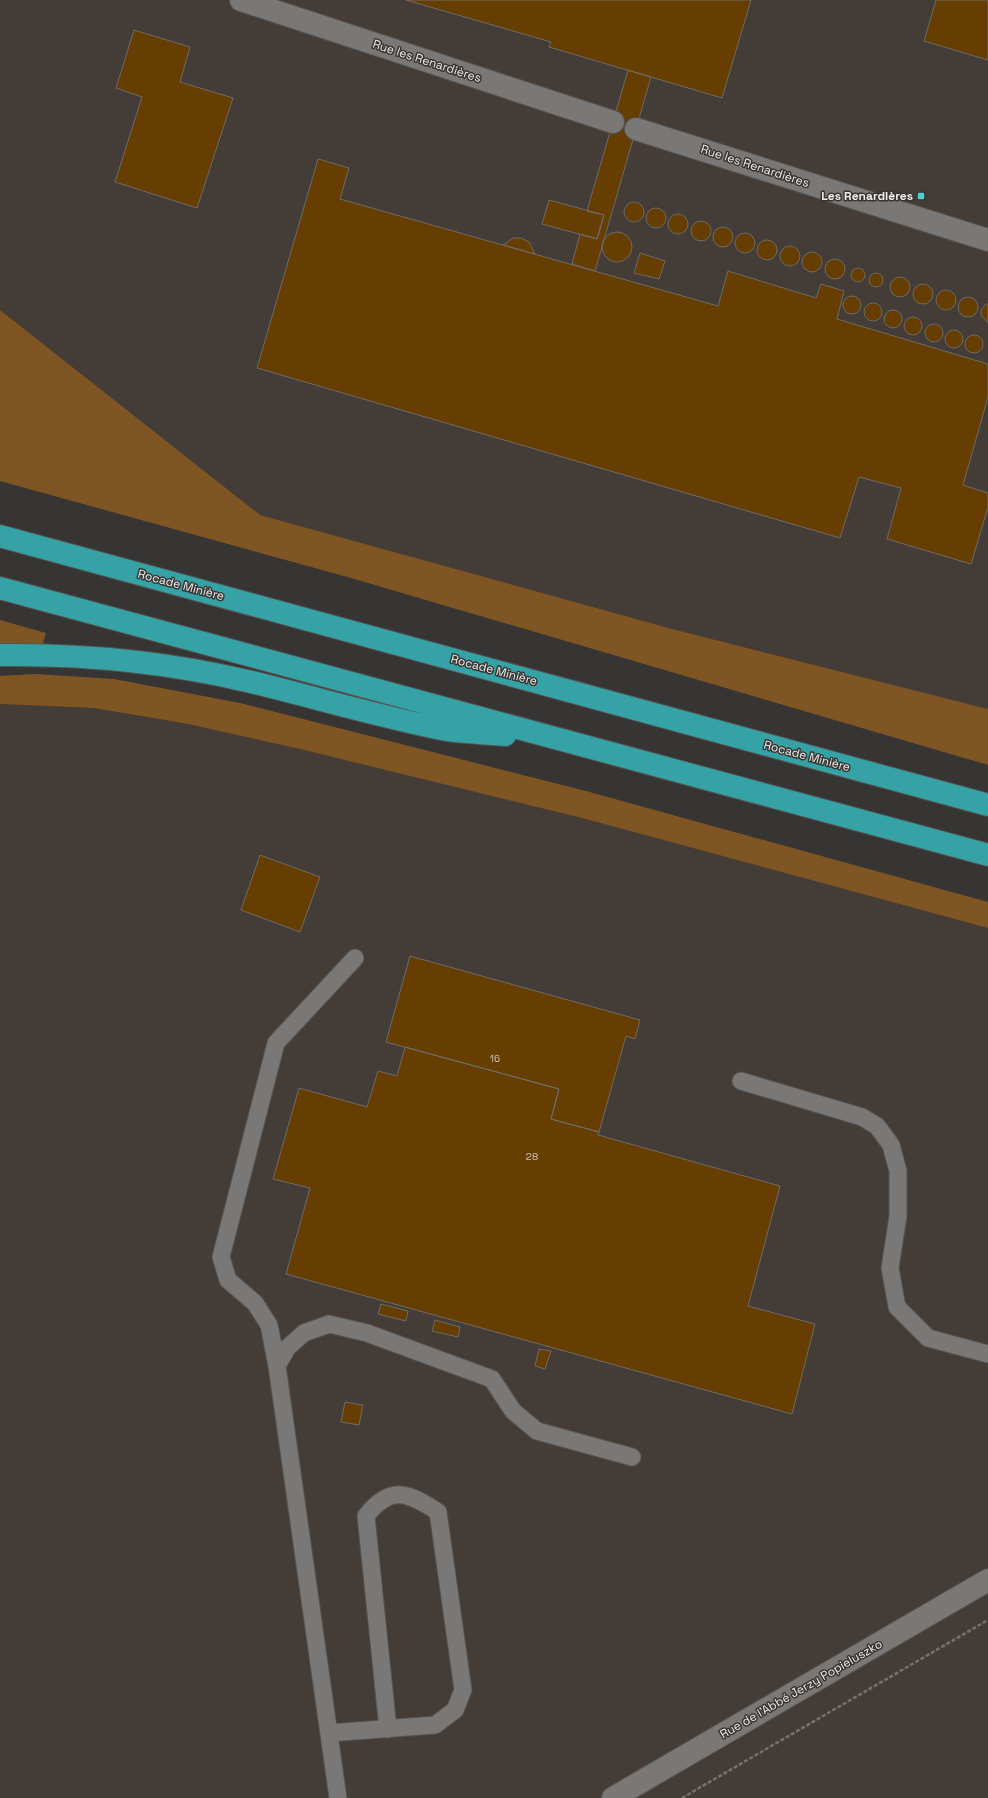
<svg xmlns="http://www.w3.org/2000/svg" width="988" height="1798" font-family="'Space Grotesk',sans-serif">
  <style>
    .built { fill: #443d37 }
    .green { fill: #7e5523 }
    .building { fill: #673e01; stroke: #6e6b69 }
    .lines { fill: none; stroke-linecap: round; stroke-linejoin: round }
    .lane-casing { stroke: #545351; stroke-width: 19 }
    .street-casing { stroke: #545351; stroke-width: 24 }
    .highway-casing { stroke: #545351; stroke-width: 24 }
    .path { stroke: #757371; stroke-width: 2.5; stroke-dasharray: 4 2; stroke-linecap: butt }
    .lane { stroke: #7a7876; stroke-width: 17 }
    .street { stroke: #7a7876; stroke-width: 22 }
    .highway { stroke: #35a2a5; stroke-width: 22 }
    .poi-dot { fill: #52cdcf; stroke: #373533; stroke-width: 1.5 }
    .labels { text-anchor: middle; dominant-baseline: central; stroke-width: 3; stroke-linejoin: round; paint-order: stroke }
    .number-label { font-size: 10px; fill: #cdc2b1 }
    .street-label { font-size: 12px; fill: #efeeec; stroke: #373533 }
    .poi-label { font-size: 12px; font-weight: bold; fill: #efeeec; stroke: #373533; text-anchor: end }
  </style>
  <rect width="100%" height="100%" fill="#373533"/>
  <path class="built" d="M0 0H988V709L676 630 260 515 0 310Z
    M0 704 94 708 188 724 300 749 582 818 988 928V1798H0Z"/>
  <path class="green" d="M0 310 260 515 676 630 988 709V765L351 578 0 481Z
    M0 620 46 633 43 644H0Z
    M36 674 114 679 240 703 586 791 988 902V928L582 818 300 749 188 724 94 708 0 704V676Z"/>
  <path class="building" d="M406 0H751L722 98 549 47 551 42Z
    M936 0H988V60L924 41Z
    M134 30 190 47 180 82 233 98 197 208 115 182 142 97 116 88Z
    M628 70 651 77 595 271 572 264 580 234 597 239 604 215 587 211Z
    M318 159 349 168 340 199 718 306 728 271 816 298 821 284 844 291 837 319 988 364V397L963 485 988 493V507L971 564 887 539 901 488 859 477 840 538 257 368Z
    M549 200 604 215 597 239 542 224Z
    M624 212a10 10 0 1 1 20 0a10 10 0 1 1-20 0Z
    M646 218a10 10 0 1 1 20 0a10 10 0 1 1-20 0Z
    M668 224a10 10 0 1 1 20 0a10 10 0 1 1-20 0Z
    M691 231a10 10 0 1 1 20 0a10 10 0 1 1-20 0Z
    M713 237a10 10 0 1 1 20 0a10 10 0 1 1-20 0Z
    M602 247a15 15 0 1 1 30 0a15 15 0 1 1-30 0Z
    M735 243a10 10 0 1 1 20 0a10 10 0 1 1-20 0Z
    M513 238H521L529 242 535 254 503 245Z
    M757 250a10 10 0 1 1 20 0a10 10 0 1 1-20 0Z
    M780 256a10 10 0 1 1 20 0a10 10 0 1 1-20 0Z
    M802 262a10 10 0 1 1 20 0a10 10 0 1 1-20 0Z
    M640 253 665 261 659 279 634 273Z
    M825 269a10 10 0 1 1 20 0a10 10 0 1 1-20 0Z
    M851 275a7 7 0 1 1 14 0a7 7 0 1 1-14 0Z
    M869 280a7 7 0 1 1 14 0a7 7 0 1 1-14 0Z
    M890 287a10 10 0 1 1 20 0a10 10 0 1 1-20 0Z
    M913 294a10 10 0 1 1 20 0a10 10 0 1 1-20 0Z
    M936 300a10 10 0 1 1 20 0a10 10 0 1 1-20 0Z
    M843 305a9 9 0 1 1 18 0a9 9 0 1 1-18 0Z
    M958 307a10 10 0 1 1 20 0a10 10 0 1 1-20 0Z
    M864 312a9 9 0 1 1 18 0a9 9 0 1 1-18 0Z
    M986 304H988V323L981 315V310Z
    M884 319a9 9 0 1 1 18 0a9 9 0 1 1-18 0Z
    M904 326a9 9 0 1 1 18 0a9 9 0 1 1-18 0Z
    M925 333a9 9 0 1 1 18 0a9 9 0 1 1-18 0Z
    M945 339a9 9 0 1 1 18 0a9 9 0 1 1-18 0Z
    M965 344a9 9 0 1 1 18 0a9 9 0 1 1-18 0Z
    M260 855 320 877 300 932 241 910Z
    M410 956 640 1020 635 1039 626 1036 599 1132 551 1119 559 1089 386 1042Z
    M405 1047 559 1089 551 1119 599 1132 598 1135 780 1186 748 1306 815 1324 792 1414 286 1274 310 1188 273 1179 299 1088 367 1107 378 1071 397 1076Z
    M381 1304 408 1311 406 1321 378 1314Z
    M435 1320 460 1327 458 1337 432 1331Z
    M539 1349 551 1351 545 1369 535 1366Z
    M345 1402 363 1405 359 1425 341 1422Z"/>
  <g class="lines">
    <defs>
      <path id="lane" d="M741 1081 862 1117 877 1126 891 1145 898 1171V1216L890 1268 897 1307 928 1338 988 1354
        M277 1366 287 1348 304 1333 329 1324 367 1333 492 1379 513 1411 537 1431 632 1457
        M329 1733 435 1725 455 1710 463 1690 438 1512C409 1493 391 1484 366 1516L388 1729
        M338 1798 277 1366 269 1325 255 1303 228 1280 221 1257 276 1043 355 958"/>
      <path id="street" d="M241 0 613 122
        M636 129 988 240
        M613 1798 988 1580"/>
      <path id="highway" d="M0 536 988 805
        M0 588 988 855
        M0 655C82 654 167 662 247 681 314 697 380 717 447 730 466 733 486 733 505 735"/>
    </defs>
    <use href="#lane" class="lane-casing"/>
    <use href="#street" class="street-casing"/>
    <use href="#highway" class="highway-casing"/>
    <path class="path" d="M682 1798 988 1620"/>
    <use href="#lane" class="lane"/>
    <use href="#street" class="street"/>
    <use href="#highway" class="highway"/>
  </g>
  <rect class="poi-dot" x="917" y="192" width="8" height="8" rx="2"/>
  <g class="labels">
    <g class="number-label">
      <text x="495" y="1058">16</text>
      <text x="532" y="1156">28</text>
    </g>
    <g class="street-label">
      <text transform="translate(427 61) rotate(18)">Rue les Renardières</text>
      <text transform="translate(755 166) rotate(18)">Rue les Renardières</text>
      <text transform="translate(181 585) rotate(15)">Rocade Minière</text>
      <text transform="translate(494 670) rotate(15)">Rocade Minière</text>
      <text transform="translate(807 756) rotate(15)">Rocade Minière</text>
      <text transform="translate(801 1689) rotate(-30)">Rue de l'Abbé Jerzy Popieluszko</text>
    </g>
    <g class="poi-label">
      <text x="913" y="196">Les Renardières</text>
    </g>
  </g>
</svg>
